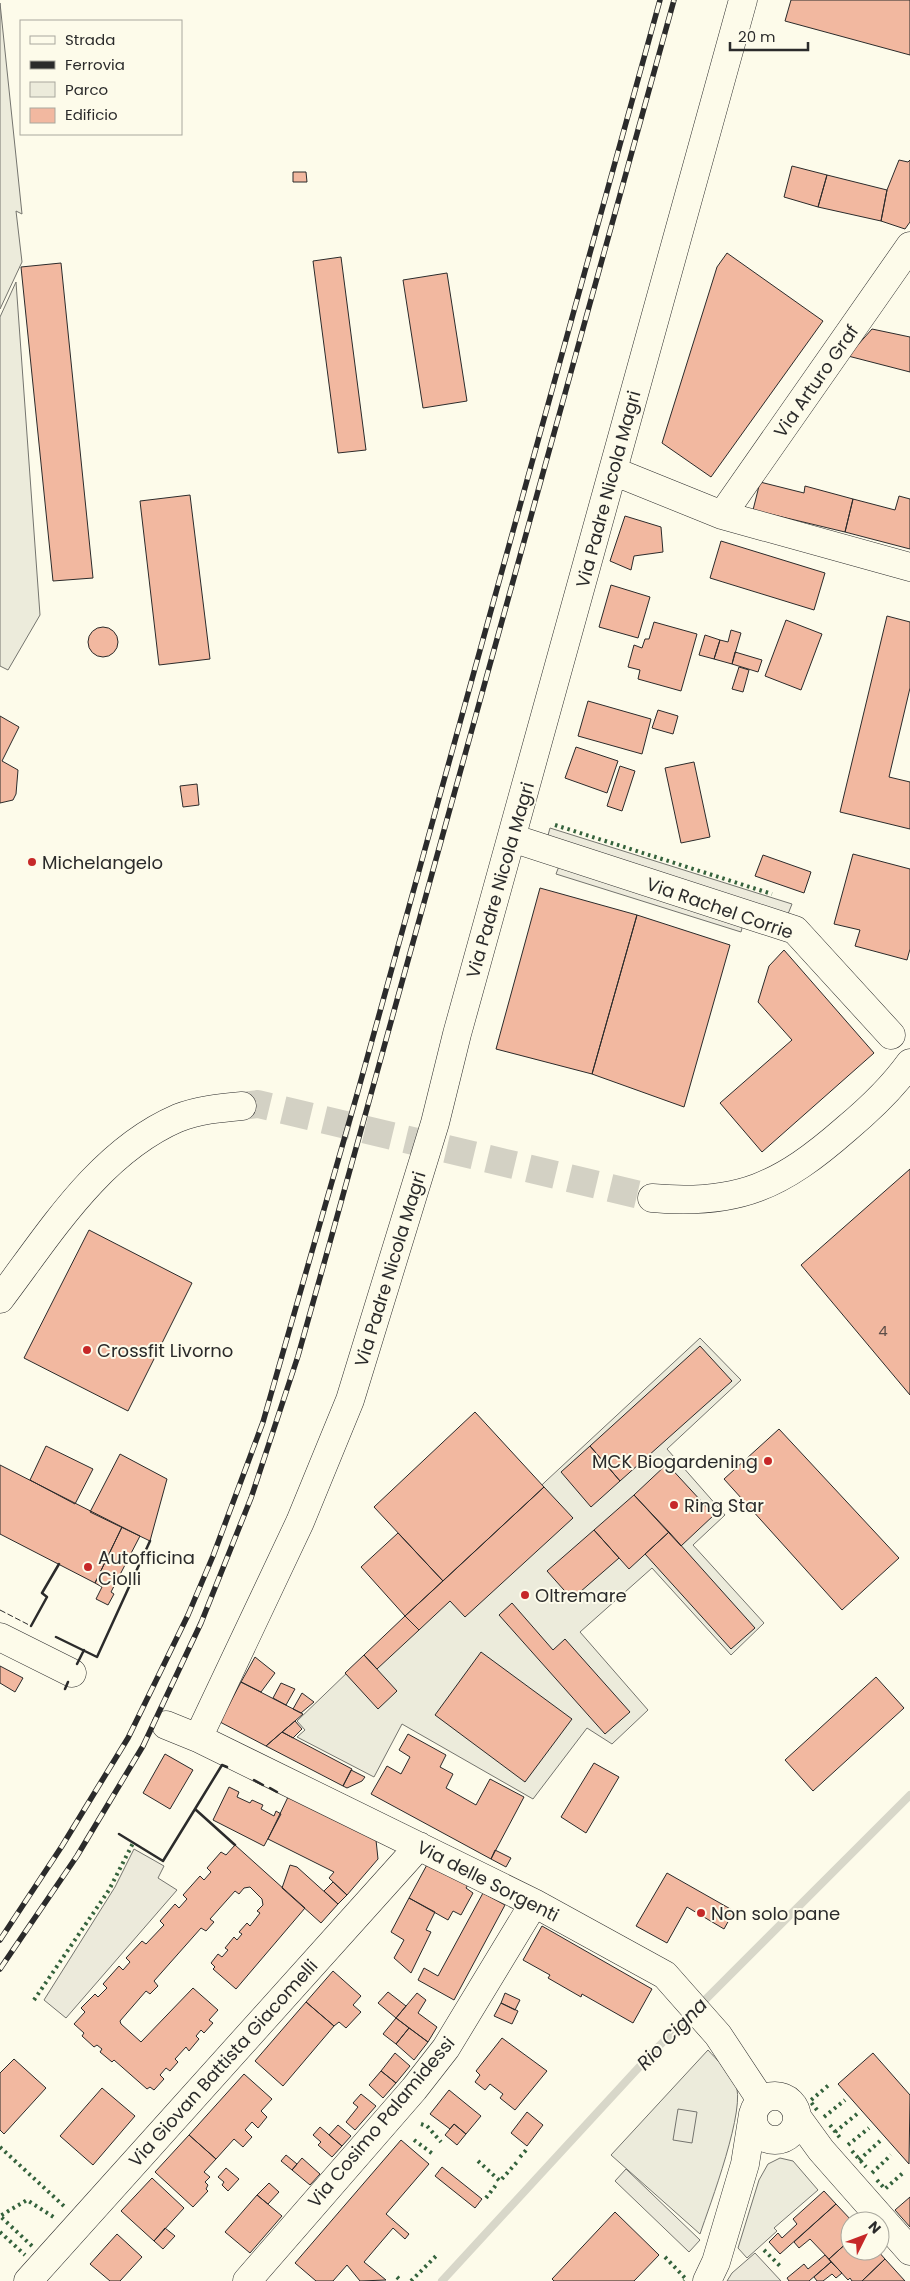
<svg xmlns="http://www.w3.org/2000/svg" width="910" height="2281" font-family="Poppins,sans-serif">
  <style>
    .green { fill: #ecebdb; stroke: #74746e }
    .parking { fill: #eceadb; stroke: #74746e }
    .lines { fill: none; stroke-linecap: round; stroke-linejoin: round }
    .stream { stroke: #d8d7c9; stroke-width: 8 }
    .building { fill: #f2b8a0; stroke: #2b2b2b }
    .minor-tunnel { stroke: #d3d1c4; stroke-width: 28; stroke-dasharray: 28 14; stroke-linecap: butt }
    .minor-casing { stroke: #2b2b2b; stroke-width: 29 }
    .minor { stroke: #fdfbea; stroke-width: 28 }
    .rail-casing { stroke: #2b2b2b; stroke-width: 5.5 }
    .rail { stroke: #fdfbea; stroke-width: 4; stroke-dasharray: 11; stroke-linecap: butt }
    .hedge { stroke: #34623c; stroke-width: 4; stroke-dasharray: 2.5 4; stroke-linecap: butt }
    .fence { stroke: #2b2b2b; stroke-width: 1; stroke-dasharray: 6 2.5; stroke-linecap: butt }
    .wall { stroke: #2b2b2b; stroke-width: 2.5 }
    .poi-dot { fill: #c62828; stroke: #fdfbea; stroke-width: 2 }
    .labels { text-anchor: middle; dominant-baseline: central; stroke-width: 4; stroke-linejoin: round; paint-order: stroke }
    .number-label { font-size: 15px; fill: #5d4e48 }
    .street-label { font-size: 18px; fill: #2b2b2b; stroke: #fdfbea }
    .poi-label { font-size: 18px; fill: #2b2b2b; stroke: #fdfbea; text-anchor: start }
    .water-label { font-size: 19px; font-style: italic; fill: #2b2b2b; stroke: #fdfbea }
  </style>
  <rect width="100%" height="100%" fill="#fdfbea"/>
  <path class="green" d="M0 3 22 214 16 211 22 262 0 309Z
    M16 282 40 615 8 670 0 666V317Z
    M700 1338 741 1380 667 1449 725 1515 693 1545 764 1623 731 1655 652 1568 580 1632 648 1710 612 1744 587 1728 533 1799 402 1724 374 1777 297 1737 305 1730 297 1721 546 1481Z
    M708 2050C717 2060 729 2071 735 2083 748 2105 709 2207 700 2234L611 2155Z
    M780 2158 793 2161 818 2190 774 2228 777 2231 747 2258 738 2248 759 2180 768 2164Z"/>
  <path class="parking" d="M550 828 792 904 788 914 547 839Z
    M559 866 743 924 741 932 556 874Z
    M134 1849 164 1866 158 1878 177 1890 66 2018 44 2000 115 1887Z
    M678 2109 697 2112 692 2143 673 2140Z
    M626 2169 700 2240 689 2252 615 2181Z
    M755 2253 781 2281H727L732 2273Z"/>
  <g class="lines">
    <path class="stream" d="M442 2281 653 2052 910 1795"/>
  </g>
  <path class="building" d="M791 0H910V55L785 21Z
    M899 160 908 162 910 160V222L905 229 881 221 887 190Z
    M792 166 827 175 818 207 784 197Z
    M293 172H306L307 182H293Z
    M827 175 887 190 881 221 818 207Z
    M727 253 823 321 711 477 662 443 717 267Z
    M341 257 366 450 338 453 313 261Z
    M61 263 93 578 53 581 21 267Z
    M447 273 467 401 423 408 403 280Z
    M872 329 910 337V372L848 356Z
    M760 482 804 493 805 486 853 499 845 532 753 510Z
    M190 495 210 659 159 665 140 501Z
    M899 496 910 499V549L845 532 853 499 895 510Z
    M625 516 661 527 663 552 634 556 631 570 610 561Z
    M721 541 825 573 814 610 710 578Z
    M611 585 650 597 638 638 599 627Z
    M887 616 910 622V688L889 777 910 782V829L840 812Z
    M786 620 822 634 801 690 765 676Z
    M654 622 697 634 681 691 638 679 640 670 628 667 634 645 642 648 645 639H649Z
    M88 642a15 15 0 1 1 30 0a15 15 0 1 1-30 0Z
    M731 630 741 633 732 664 714 659 720 640 728 642Z
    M705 635 720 640 714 659 699 655Z
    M735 652 762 660 758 672 732 664Z
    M739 667 749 670 743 692 732 689Z
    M588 701 651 719 642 754 578 736Z
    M658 710 678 716 673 734 652 728Z
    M0 716 19 727 2 761 18 770 16 794 13 800 0 803Z
    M576 747 618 761 607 793 565 778Z
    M694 762 710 837 681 843 665 768Z
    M620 766 635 771 622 811 607 806Z
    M197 784 199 805 183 807 180 786Z
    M853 854 910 869V949L907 960 855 946 860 930 834 924Z
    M763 855 811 872 804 893 755 876Z
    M540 888 637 915 592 1074 496 1049Z
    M637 915 730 945 684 1107 592 1074Z
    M784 950 874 1053 762 1152 720 1103 792 1040 758 1002 769 966Z
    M910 1169V1395L801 1265Z
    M89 1230 192 1283 128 1411 24 1358Z
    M700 1346 732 1381 620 1481 590 1446Z
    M475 1412 544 1487 443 1581 374 1507Z
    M779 1429 899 1558 842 1610 724 1479Z
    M46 1446 93 1469 75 1504 30 1480Z
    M590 1446 620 1481 591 1507 561 1472Z
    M120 1454 167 1479 150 1541 90 1512Z
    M667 1464 714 1515 681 1546 634 1495Z
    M0 1465 122 1527 95 1583 0 1534Z
    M544 1487 573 1518 465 1617 450 1601 419 1630 405 1616Z
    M634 1495 669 1532 629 1569 594 1530Z
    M122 1527 140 1536 111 1592 114 1594 108 1605 96 1599 102 1587 95 1583Z
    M594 1530 619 1558 572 1599 547 1571Z
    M669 1532 755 1628 731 1649 645 1554Z
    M398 1533 443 1581 405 1616 361 1567Z
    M512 1603 553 1650 565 1639 630 1712 605 1734 499 1615Z
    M405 1616 419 1630 377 1669 364 1655Z
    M481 1652 572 1719 525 1782 435 1715Z
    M364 1655 397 1691 378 1709 345 1673Z
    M255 1657 275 1673 261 1692 241 1682Z
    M0 1666 23 1678 15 1692 0 1683Z
    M876 1677 904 1708 813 1791 785 1760Z
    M241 1682 303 1714 266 1746 220 1722Z
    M281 1683 295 1689 286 1705 273 1698Z
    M302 1693 314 1702 301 1713 293 1709Z
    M295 1721 302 1729 293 1738 282 1732Z
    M282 1732 352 1769 343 1786 266 1746Z
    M408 1734 446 1755 440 1767 453 1774 446 1788 476 1805 490 1779 524 1797 491 1859 371 1794 387 1766 401 1774 410 1757 399 1750Z
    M165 1754 193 1770 170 1809 143 1793Z
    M594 1763 619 1777 586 1833 561 1817Z
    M351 1770 365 1777 362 1781 347 1788 343 1786Z
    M229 1787 239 1792 237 1797 250 1803 252 1800 263 1805 261 1809 274 1816 276 1811 281 1814 264 1846 213 1820Z
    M288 1797 376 1840 378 1859 347 1895 329 1878 334 1872 268 1839Z
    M235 1845 305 1908 236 1989 213 1969 215 1967 211 1963 218 1954 222 1957 228 1950 225 1948 234 1937 237 1940 242 1934 239 1932 247 1923 250 1926 260 1913 257 1911 263 1905 262 1899 250 1887 244 1888 239 1894 235 1891 210 1919 214 1922 206 1931 201 1928 154 1981 158 1986 150 1994 146 1991 120 2021 121 2024 141 2042 193 1988 218 2010 209 2020 213 2023 204 2033 201 2030 196 2036 199 2039 189 2051 186 2047 175 2059 178 2062 170 2071 166 2068 160 2075 164 2079 154 2090 150 2087 147 2089 114 2060 112 2062 100 2052 102 2049 97 2045 94 2047 82 2036 84 2033 74 2024 85 2012 81 2008 95 1994 98 1997 107 1988 103 1984 119 1966 123 1970 130 1962 126 1958 142 1941 146 1944 164 1925 160 1921 175 1904 179 1908 187 1899 183 1895 200 1876 204 1880 211 1872 207 1868 221 1852 226 1855Z
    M495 1850 511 1858 506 1867 491 1859Z
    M429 1861 469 1883 466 1888 473 1893 461 1915 453 1911 448 1920 409 1898Z
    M290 1865 297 1867 338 1904 321 1923 282 1888Z
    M667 1873 734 1911 724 1929 687 1907 667 1943 636 1926Z
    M333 1882 347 1895 338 1904 324 1891Z
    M483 1893 505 1905 454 2000 418 1980 424 1968 438 1976Z
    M409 1898 435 1912 426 1930 431 1932 411 1973 394 1958 404 1940 391 1932Z
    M542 1926 652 1989 633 2023 582 1994 581 1997 548 1978 550 1975 523 1960Z
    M333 1971 361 1996 353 2005 361 2012 346 2028 339 2022 334 2026 306 2002Z
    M388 1992 406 2006 396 2018 378 2003Z
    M417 1993 426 2000 418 2013 437 2027 428 2042 396 2018Z
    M505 1993 520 2000 515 2010 501 2003Z
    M306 2002 334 2026 283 2086 255 2061Z
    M501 2003 518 2011 512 2024 494 2016Z
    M396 2018 409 2028 396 2044 383 2034Z
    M409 2028 428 2042 414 2060 396 2044Z
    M502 2038 547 2071 515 2110 500 2098 503 2094 490 2084 485 2090 475 2082 480 2075 476 2071Z
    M395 2053 410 2066 396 2083 381 2071Z
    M873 2053 910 2095 909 2164 838 2084Z
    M14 2059 46 2088 4 2134 0 2130V2073Z
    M381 2071 396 2083 383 2098 369 2085Z
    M244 2074 272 2099 261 2111 267 2117 258 2128 252 2122 245 2130 252 2137 243 2147 234 2139 216 2159 189 2135Z
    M102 2088 135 2116 93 2165 60 2136Z
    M449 2090 481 2116 466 2134 454 2124 450 2129 430 2114Z
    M361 2094 376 2106 355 2130 346 2122 358 2107 353 2103Z
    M527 2112 543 2125 527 2146 511 2133Z
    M454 2124 466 2134 457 2145 445 2135Z
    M338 2125 351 2136 342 2146 329 2135Z
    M320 2127 342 2146 332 2157 318 2145 321 2142 313 2135Z
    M189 2135 216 2159 204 2172 210 2177 205 2182 208 2185 206 2189 208 2191 193 2207 155 2172Z
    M401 2140 429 2164 386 2214 409 2234 405 2239 393 2228 364 2262 386 2280 360 2281 347 2265 333 2281H316L295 2263Z
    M286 2155 297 2164 292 2170 281 2161Z
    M302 2158 320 2174 310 2185 292 2170Z
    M442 2167 482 2199 475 2208 435 2176Z
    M226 2168 239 2179 228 2191 222 2185 224 2182 218 2177Z
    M152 2178 184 2208 154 2241 121 2211Z
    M269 2183 279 2192 268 2204 257 2195Z
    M824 2191 836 2204 780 2254 769 2242 778 2233 782 2238 797 2224 793 2219Z
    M257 2195 282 2216 250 2253 225 2232Z
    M910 2197V2227L895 2210Z
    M836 2204 852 2221 850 2240 829 2259 810 2239 799 2248 794 2242Z
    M615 2212 659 2255 634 2281H554L552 2279Z
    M165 2228 175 2236 163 2249 154 2241Z
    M117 2234 142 2257 120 2281H110L90 2264Z
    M850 2240V2251H878L885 2259 862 2281H852L850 2278 848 2280 829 2259Z
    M825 2255 831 2262 809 2281H789L787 2278 804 2264 808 2269Z
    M885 2259 905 2281H862Z
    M831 2262 842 2273 836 2278 832 2274 823 2281H817L814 2277Z"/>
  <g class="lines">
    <path class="minor-tunnel" d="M242 1106 258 1104 652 1198"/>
    <defs>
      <path id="minor" d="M613 471 722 515 910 567
        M722 515 910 246
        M512 838 795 930 891 1035
        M652 1198C739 1206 782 1185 846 1129 870 1109 892 1088 910 1063
        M0 1299C50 1233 99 1152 178 1118 198 1110 220 1108 242 1106
        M0 1637 72 1673
        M166 1725 198 1738 534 1903 665 1975 718 2035 761 2100
        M198 1738 300 1522 350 1400 435 1123 457 1034 743 0
        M753 2118a22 22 0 1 1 44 0a22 22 0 1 1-44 0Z
        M797 2117 821 2150 910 2251
        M28 2281 419 1846
        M247 2281 414 2089 446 2048 534 1903
        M707 2281 716 2262 745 2164 753 2114"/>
    </defs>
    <use href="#minor" class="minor-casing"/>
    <use href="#minor" class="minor"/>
    <defs>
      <path id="rail" d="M0 1940 62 1846 128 1738 188 1615 213 1556 263 1422 358 1091 660 0
        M0 1969 77 1856 143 1746 201 1623 251 1498 298 1356 330 1242 674 0"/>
    </defs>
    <use href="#rail" class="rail-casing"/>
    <use href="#rail" class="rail"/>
    <path class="hedge" d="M555 825 772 894
      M34 2000 109 1890 133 1843
      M817 2110 810 2101 830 2084
      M824 2117 845 2100
      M421 2124 427 2126 441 2142
      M830 2125 841 2139
      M835 2132 857 2114
      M414 2140 433 2154
      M848 2145 869 2128
      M0 2147 66 2208
      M852 2151 866 2167
      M520 2157 527 2149
      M859 2160 880 2141
      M478 2161 500 2181 518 2161
      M872 2173 891 2155
      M877 2180 885 2189 904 2172
      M486 2198 496 2185
      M0 2232 25 2255
      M32 2246 0 2216 27 2200 55 2218
      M764 2250 782 2268
      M665 2257 686 2279 684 2281
      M397 2277 401 2281
      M411 2281 437 2255"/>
    <path class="fence" d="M0 1610 31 1626"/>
    <path class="wall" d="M31 1626 47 1597 42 1593 59 1564
      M56 1637 97 1657 150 1541
      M77 1664 84 1650
      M65 1689 68 1682
      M227 1767 222 1765 195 1809 235 1845
      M254 1780 263 1785
      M270 1788 277 1792
      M119 1834 163 1861 195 1809"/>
  </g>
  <g class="poi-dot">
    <circle cx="32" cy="862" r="5"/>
    <circle cx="87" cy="1350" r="5"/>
    <circle cx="768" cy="1461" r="5"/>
    <circle cx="674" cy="1505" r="5"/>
    <circle cx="88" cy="1567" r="5"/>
    <circle cx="525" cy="1595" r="5"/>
    <circle cx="701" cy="1913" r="5"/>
  </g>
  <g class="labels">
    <g class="number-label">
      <text x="883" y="1330">4</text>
    </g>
    <g class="street-label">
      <text transform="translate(816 381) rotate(-55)">Via Arturo Graf</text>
      <text transform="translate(608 489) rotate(-75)">Via Padre Nicola Magri</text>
      <text transform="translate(500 880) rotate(-74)">Via Padre Nicola Magri</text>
      <text transform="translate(720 908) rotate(19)">Via Rachel Corrie</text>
      <text transform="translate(390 1269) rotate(-73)">Via Padre Nicola Magri</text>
      <text transform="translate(488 1881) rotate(27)">Via delle Sorgenti</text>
      <text transform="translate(223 2063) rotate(-48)">Via Giovan Battista Giacomelli</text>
      <text transform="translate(381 2122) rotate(-50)">Via Cosimo Palamidessi</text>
    </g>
    <g class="poi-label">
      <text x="42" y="862">Michelangelo</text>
      <text x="97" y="1350">Crossfit Livorno</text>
      <text x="758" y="1461" text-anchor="end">MCK Biogardening</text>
      <text x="684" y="1505">Ring Star</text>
      <text x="98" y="1557">Autofficina<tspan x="98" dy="21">Ciolli</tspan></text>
      <text x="535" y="1595">Oltremare</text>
      <text x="711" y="1913">Non solo pane</text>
    </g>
    <g class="water-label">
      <text transform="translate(672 2034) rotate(-46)">Rio Cigna</text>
    </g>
  </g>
  <rect x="20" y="20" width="162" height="115" fill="#fdfbea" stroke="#a9a89e"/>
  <rect x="30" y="36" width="25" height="8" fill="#fdfbea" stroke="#a9a89e"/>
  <text x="65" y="45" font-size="15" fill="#2b2b2b">Strada</text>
  <rect x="30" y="61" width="25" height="8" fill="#2b2b2b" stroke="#a9a89e"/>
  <text x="65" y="70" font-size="15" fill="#2b2b2b">Ferrovia</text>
  <rect x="30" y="82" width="25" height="15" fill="#ecebdb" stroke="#a9a89e"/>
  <text x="65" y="95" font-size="15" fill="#2b2b2b">Parco</text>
  <rect x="30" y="108" width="25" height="15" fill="#f2b8a0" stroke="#a9a89e"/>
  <text x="65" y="120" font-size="15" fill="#2b2b2b">Edificio</text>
  <g transform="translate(865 2236) rotate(48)"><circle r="24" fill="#fdfbea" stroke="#a9a89e"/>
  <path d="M0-4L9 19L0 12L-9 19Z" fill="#c62828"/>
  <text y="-8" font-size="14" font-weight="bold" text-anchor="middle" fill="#2b2b2b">N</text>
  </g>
  <path d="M730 42v8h78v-8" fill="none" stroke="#2b2b2b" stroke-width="2.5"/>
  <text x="738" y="42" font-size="15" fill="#2b2b2b" stroke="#fdfbea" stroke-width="4" paint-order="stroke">20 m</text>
</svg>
